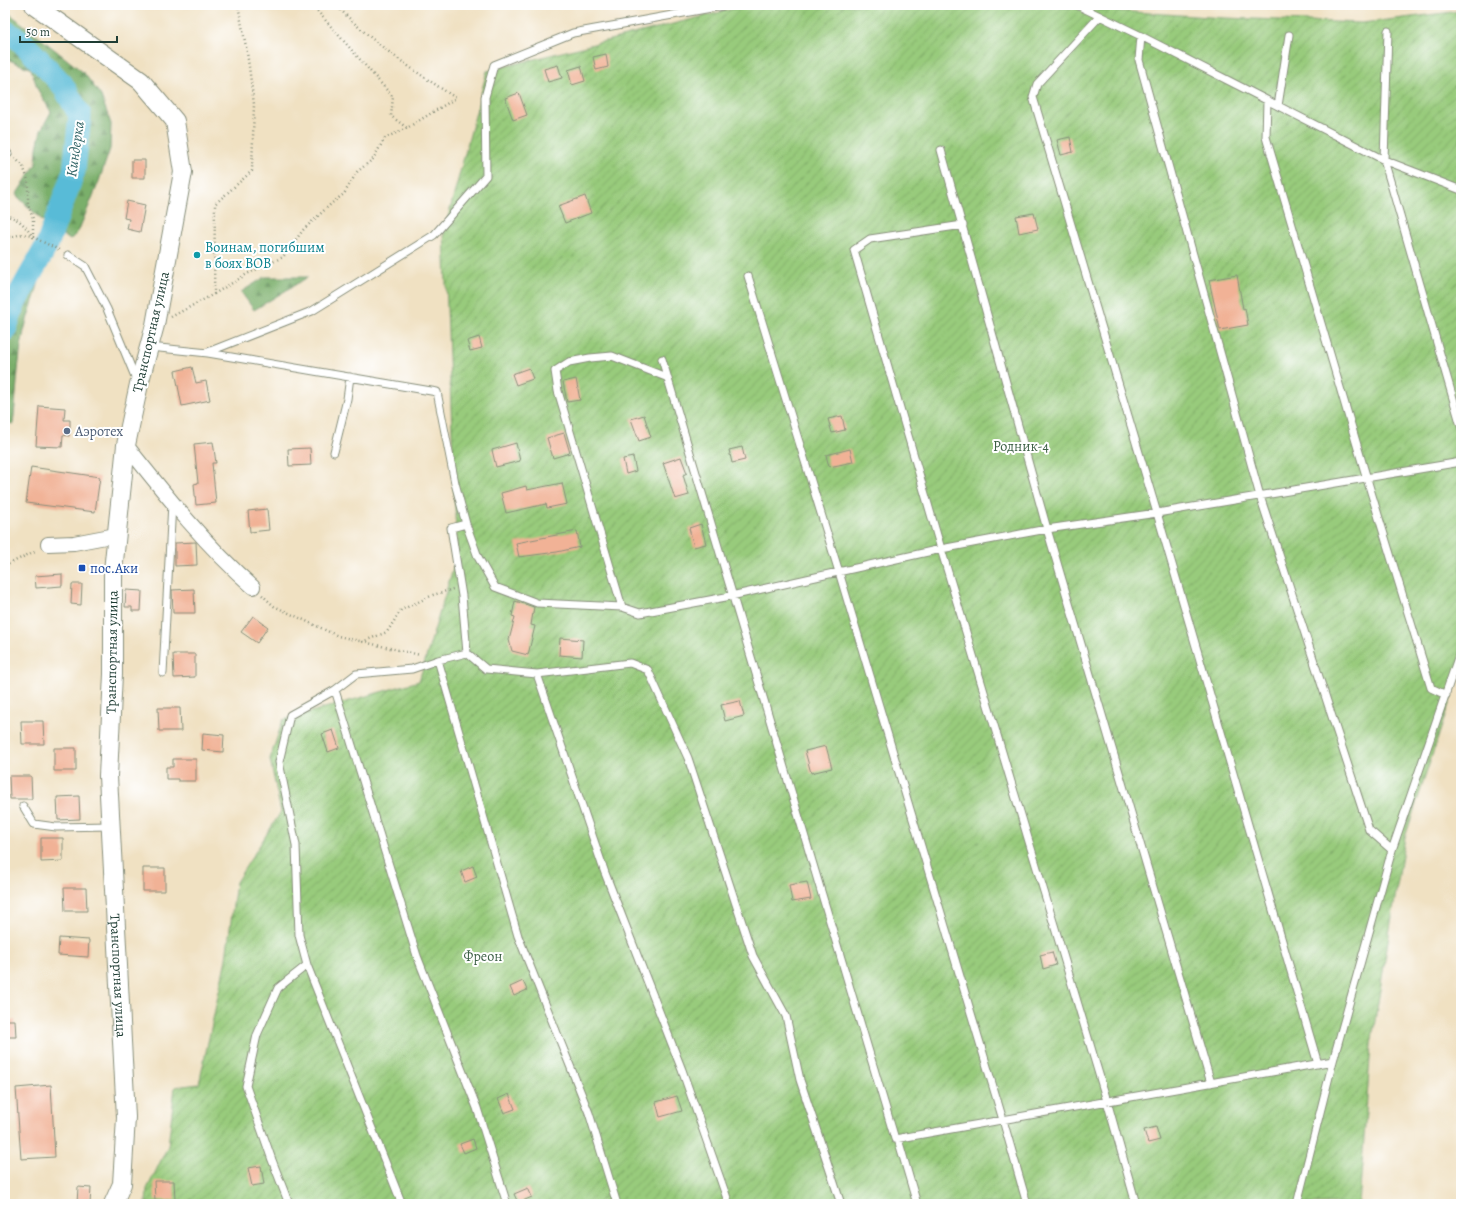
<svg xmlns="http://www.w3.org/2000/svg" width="1466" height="1209" font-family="Alegreya,serif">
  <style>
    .forest { fill: url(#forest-firs); stroke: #4c7650 }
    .garden { fill: url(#garden-furrows); stroke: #5c8458 }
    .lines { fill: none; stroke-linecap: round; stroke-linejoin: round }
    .river { stroke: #59bbd7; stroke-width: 23 }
    .building { fill: #f1b296 }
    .service-casing { stroke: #888f7b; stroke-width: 9 }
    .minor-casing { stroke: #888f7b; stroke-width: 16 }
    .tertiary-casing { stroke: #888f7b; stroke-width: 20 }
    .path { stroke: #888f7b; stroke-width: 2.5; stroke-dasharray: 1 3; stroke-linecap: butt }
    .service { stroke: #fff; stroke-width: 7 }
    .minor { stroke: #fff; stroke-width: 14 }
    .tertiary { stroke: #fff; stroke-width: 18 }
    .culture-dot { fill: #0f9aa8; stroke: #fff; stroke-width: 1.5 }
    .service-dot { fill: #5c6f8a; stroke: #fff; stroke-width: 1.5 }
    .transit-dot { fill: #1a4fb4; stroke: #fff; stroke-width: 1.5 }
    .labels { text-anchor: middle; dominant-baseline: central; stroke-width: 4; stroke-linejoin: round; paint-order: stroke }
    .culture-label { font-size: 14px; fill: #0d838f; stroke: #fff; text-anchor: start }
    .street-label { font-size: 14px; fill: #1f3d34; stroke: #fff }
    .service-label { font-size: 14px; fill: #4e5e75; stroke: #fff; text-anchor: start }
    .park-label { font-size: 14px; fill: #3d6046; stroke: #fff }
    .transit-label { font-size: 14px; fill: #164399; stroke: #fff; text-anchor: start }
    .water-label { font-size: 15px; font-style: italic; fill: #306365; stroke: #fff }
  </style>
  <defs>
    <pattern id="forest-firs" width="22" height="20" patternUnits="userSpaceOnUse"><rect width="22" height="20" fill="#7aaf6b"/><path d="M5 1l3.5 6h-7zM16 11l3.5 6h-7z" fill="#639059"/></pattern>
    <pattern id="garden-furrows" width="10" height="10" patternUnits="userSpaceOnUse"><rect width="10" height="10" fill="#98cb7b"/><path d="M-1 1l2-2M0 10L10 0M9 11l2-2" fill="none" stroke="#7ba666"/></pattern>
  </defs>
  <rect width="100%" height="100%" fill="#fff"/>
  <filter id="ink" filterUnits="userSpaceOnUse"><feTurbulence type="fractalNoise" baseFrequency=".025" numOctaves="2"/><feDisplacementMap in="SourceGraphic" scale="8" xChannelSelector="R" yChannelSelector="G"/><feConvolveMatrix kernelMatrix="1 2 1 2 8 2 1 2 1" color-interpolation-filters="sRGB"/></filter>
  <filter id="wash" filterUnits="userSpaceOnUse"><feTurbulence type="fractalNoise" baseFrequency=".012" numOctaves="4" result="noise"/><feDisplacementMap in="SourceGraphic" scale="16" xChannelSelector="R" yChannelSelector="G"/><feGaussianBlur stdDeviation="0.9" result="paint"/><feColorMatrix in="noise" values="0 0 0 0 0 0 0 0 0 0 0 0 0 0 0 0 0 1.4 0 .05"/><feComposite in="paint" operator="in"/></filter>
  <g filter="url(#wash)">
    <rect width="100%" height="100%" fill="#f0e1c2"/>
    <path class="forest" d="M5 10 84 73 101 96 111 124 110 149 98 184 78 232 70 240 43 221 16 195 36 164 37 148 41 130 51 112 38 90 31 69 7 59 5 53Z
      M32 270 39 281C35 298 28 314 24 331 17 362 17 393 13 424L5 422V302L14 282Z
      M265 277H308L254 310 241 292Z"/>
    <path class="garden" d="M748 5H1027L1225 18 1362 23 1461 11V668L1405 837 1371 1045 1359 1204H146L147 1189 168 1146 175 1087 199 1084 226 959 236 882 281 812 270 759 283 720 419 681 457 555 444 232 487 71Z"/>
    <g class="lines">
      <path class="river" d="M5 31 20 40 62 84 80 115 74 171 47 245 15 302 5 330"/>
    </g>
    <g id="blocks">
      <path class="building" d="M606 54 608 67 596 70 593 57Z
        M558 65 562 78 548 82 544 69Z
        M581 66 585 81 572 85 568 70Z
        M519 93 527 115 513 120 505 98Z
        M1070 137 1073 152 1061 155 1057 140Z
        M132 160H145V178H132Z
        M585 196 591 213 565 223 558 206Z
        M127 201 145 205 140 232 127 229 129 219 124 218Z
        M1034 213 1038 229 1019 233 1016 216Z
        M1237 275 1243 309 1245 308 1248 325 1220 330 1209 280Z
        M479 337 482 348 470 351 467 341Z
        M192 367 196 383 206 381 210 400 182 406 175 371Z
        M529 368 533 379 516 385 512 374Z
        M576 379 580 400 567 402 563 382Z
        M39 406 65 408 64 420H70V425L69 436 63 435 62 447 36 446Z
        M644 415 651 437 639 441 631 419Z
        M842 416 845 430 832 433 828 419Z
        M564 433 570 453 553 458 547 438Z
        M213 442 216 463H212L216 503 196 505 194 484 198 483 194 444Z
        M516 443 520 461 496 467 492 450Z
        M742 447 745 460 732 463 729 450Z
        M310 448 311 465 289 466 288 449Z
        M850 449 853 462 829 467 826 455Z
        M633 457 636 471 626 474 623 459Z
        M681 457 687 473 683 475 689 495 675 499 663 463Z
        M31 467 100 477 95 512 26 503Z
        M562 483 567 504 547 508 546 504 506 513 501 493 526 486 527 490Z
        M267 509 269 530 250 532 248 511Z
        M701 524 706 544 694 547 689 528Z
        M577 531 580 547 557 552 519 557 516 543Z
        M196 542 197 565 175 566V543Z
        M62 574V586L36 588 35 576Z
        M72 584H82L81 605 71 604Z
        M194 589 195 613H173L172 590Z
        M126 590 142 591 141 611H132V607H125Z
        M515 601 534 607 531 625 535 626 528 655 512 651 509 640 515 617 512 616Z
        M253 616 268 627 257 643 241 632Z
        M560 638 583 640 582 657 559 655Z
        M173 654H195V677L174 678Z
        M740 701 744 716 725 721 721 705Z
        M158 708H180L181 731H159Z
        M21 721H43L44 744H22Z
        M333 730 339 748 328 752 322 734Z
        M203 733 224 735 223 752 202 750Z
        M826 746 832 768 811 773 805 751Z
        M54 748H76V771H54Z
        M173 759H196V781H178V779H166V767H173Z
        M9 776H31L32 799H10Z
        M79 796 80 819 58 820 57 797Z
        M41 838H63V861L41 862Z
        M473 866 477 877 465 882 461 871Z
        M143 868H165V891H143Z
        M807 882 811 899 792 902 789 885Z
        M64 888H86L87 911H65Z
        M59 938 89 940 88 957 58 955Z
        M1052 952 1056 965 1043 969 1040 955Z
        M523 981 527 990 514 996 510 987Z
        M5 1020H15L16 1037H5Z
        M51 1085 55 1157 21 1159 16 1088Z
        M509 1094 515 1109 504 1113 498 1099Z
        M677 1096 682 1111 660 1117 656 1102Z
        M1156 1127 1160 1140 1148 1143 1144 1130Z
        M473 1139 476 1148 464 1153 460 1144Z
        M261 1166 264 1184 252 1186 248 1168Z
        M154 1181H174L175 1200H155Z
        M78 1187 91 1188 90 1204H77Z
        M528 1188 532 1197 518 1203 514 1194Z"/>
    </g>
  </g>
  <g filter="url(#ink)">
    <use href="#blocks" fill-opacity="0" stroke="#888f7b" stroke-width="1"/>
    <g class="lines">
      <defs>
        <path id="service" d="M1077 5 1141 36 1384 160 1461 190
          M1100 16 1037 84 1033 97 1157 513 1318 1064
          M1388 31 1384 160 1461 426
          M1141 36 1139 60 1260 496 1369 830 1392 850
          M1267 101 1266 137 1367 479 1431 688 1446 695
          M1278 106 1289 35
          M5 150 8 154
          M941 150 1047 529 1211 1083
          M963 225 870 239 854 250 941 549 1107 1101 1136 1204
          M68 255 85 266 107 309 136 379
          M748 276 839 572 1003 1120 1027 1204
          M150 347 208 353 437 392 455 483 466 524 478 557 495 587 537 603 622 607 640 613 731 596 941 549 1047 529 1157 513 1461 462
          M208 352 312 311 434 235 486 176 485 97 494 65 573 33 728 5
          M662 359 895 1139 1333 1061
          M334 452 347 399 350 377
          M466 524 451 528 462 596 467 653 486 669 537 674 630 663 648 670 688 758 753 956 786 1016 800 1080 841 1204
          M622 607 558 391 555 371 569 362 590 358 612 356 666 377
          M467 653 438 660 412 669 356 674 335 690 417 956 477 1108 507 1204
          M438 660 518 936 589 1113 617 1204
          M163 673 172 503
          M537 674 605 873 682 1070 729 1204
          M335 690 290 715 279 762 296 845 299 935 307 965 402 1204
          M23 806 34 824 56 827 110 826
          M898 1139 917 1204
          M289 1204 272 1160 246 1086 257 1035 278 988 307 965
          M1297 1204 1333 1061 1392 850 1461 649"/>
        <path id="minor" d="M126 445C165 494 206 546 253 587
          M48 544 74 543 116 535"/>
        <g id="tertiary">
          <path id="s1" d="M34 5 141 81 175 121 183 172 155 325 139 384 126 445 113 571V674L108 776 126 1117 122 1184 113 1204"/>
        </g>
      </defs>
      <use href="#service" class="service-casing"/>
      <use href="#minor" class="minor-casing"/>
      <use href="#tertiary" class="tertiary-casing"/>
      <path class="path" d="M312 5 393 97 391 116 407 128 456 98C414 71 371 42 336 5
        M15 158 23 166 28 180V204L33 219V237L61 251
        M5 216C19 217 25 226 33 237L23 234 5 238
        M214 294 247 274 283 257 303 230 332 203 344 194 357 172 373 159 385 138 407 128
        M171 317 214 294 215 204 252 171 254 104 247 52 238 5
        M5 566 37 550
        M262 595 274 606 338 636 420 655
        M362 642 387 632 401 610 433 595 453 589"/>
      <use href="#service" class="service"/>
      <use href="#minor" class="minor"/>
      <use href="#tertiary" class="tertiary"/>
    </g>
  </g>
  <circle class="culture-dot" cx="197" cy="255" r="4"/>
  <circle class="service-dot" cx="67" cy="431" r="4"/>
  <rect class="transit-dot" x="78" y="564" width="8" height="8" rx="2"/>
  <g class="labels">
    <g class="culture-label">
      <text x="205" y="247">Воинам, погибшим<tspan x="205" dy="16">в боях ВОВ</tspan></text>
    </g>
    <g class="street-label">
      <text transform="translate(151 332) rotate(-77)">Транспортная улица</text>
      <text transform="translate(112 652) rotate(-89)">Транспортная улица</text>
      <text stroke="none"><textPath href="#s1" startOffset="1046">Транспортная улица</textPath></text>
    </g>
    <g class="service-label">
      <text x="75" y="431">Аэротех</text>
    </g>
    <g class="park-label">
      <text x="1021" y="446">Родник-4</text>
      <text x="483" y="956">Фреон</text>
    </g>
    <g class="transit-label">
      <text x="90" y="568">пос.Аки</text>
    </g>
    <g class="water-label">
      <text transform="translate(75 149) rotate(-82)">Киндерка</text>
    </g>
  </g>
  <rect width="1466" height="1209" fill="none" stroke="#fff" stroke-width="20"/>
  <path d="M20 36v6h97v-6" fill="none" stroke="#1f3d34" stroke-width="2"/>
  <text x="26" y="36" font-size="12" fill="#1f3d34" stroke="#ffffff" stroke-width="3" paint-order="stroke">50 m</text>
</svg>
